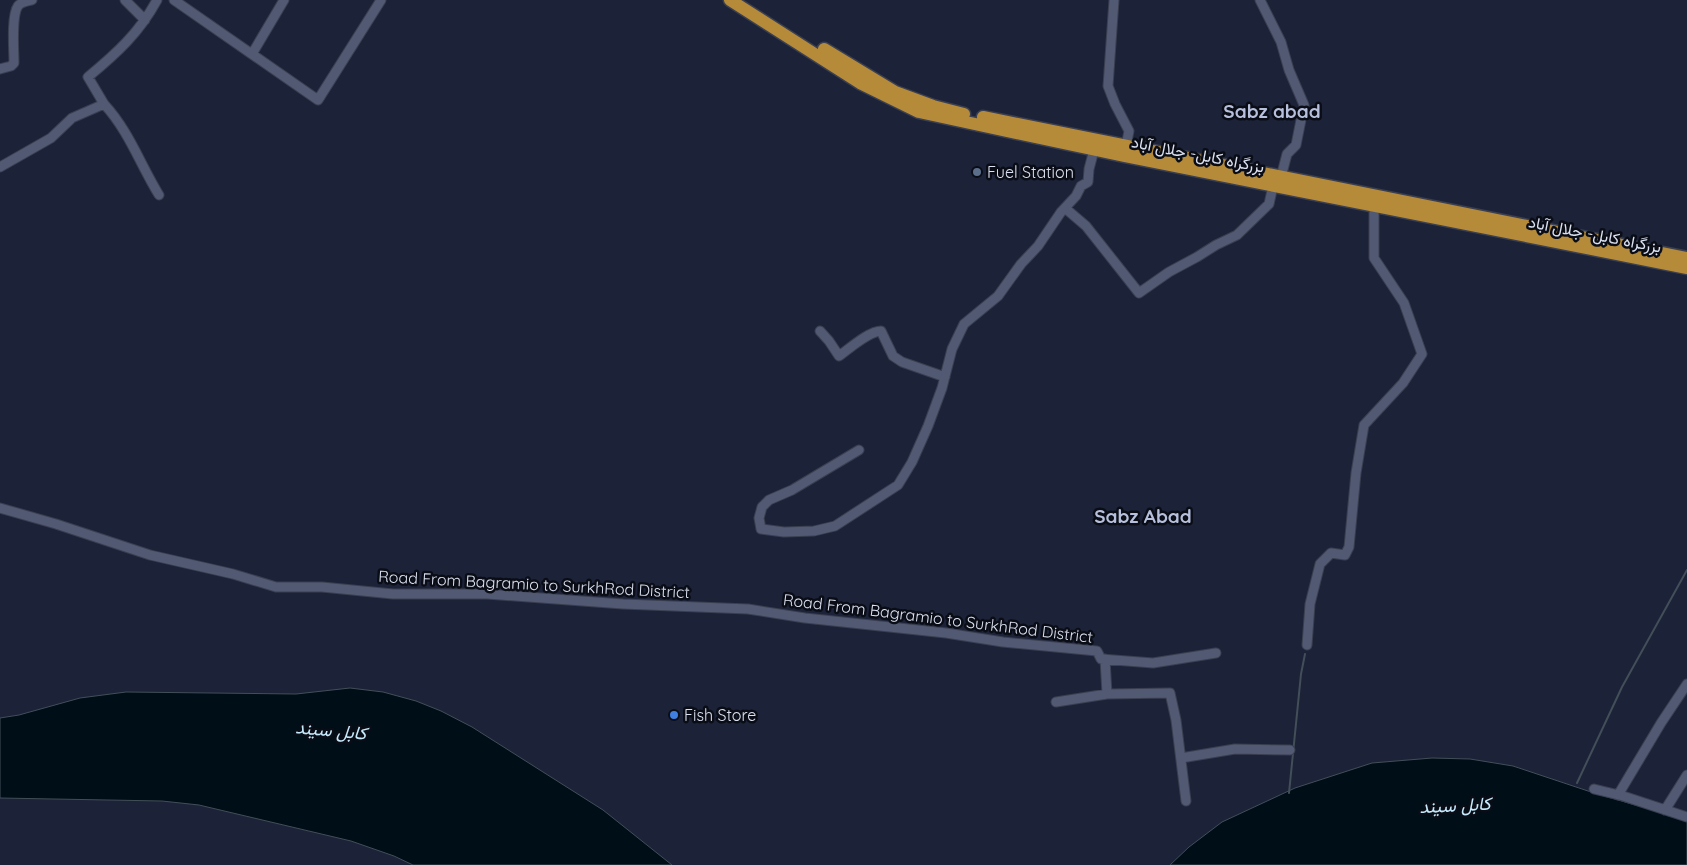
<svg xmlns="http://www.w3.org/2000/svg" width="1687" height="865" font-family="Quicksand,Vazirmatn,sans-serif">
  <style>
    .water { fill: #000e17; stroke: #424e58 }
    .lines { fill: none; stroke-linecap: round; stroke-linejoin: round }
    .stream { stroke: #424e58; stroke-width: 2 }
    .minor-casing { stroke: #3a3f51; stroke-width: 11 }
    .highway-casing { stroke: #3a3f51; stroke-width: 15 }
    .minor { stroke: #525a73; stroke-width: 9 }
    .highway { stroke: #b58a38; stroke-width: 12 }
    .service-dot { fill: #5c6f8a; stroke: #0a0d16; stroke-width: 2 }
    .shop-dot { fill: #3f7fe0; stroke: #0a0d16; stroke-width: 2 }
    .labels { text-anchor: middle; dominant-baseline: central; stroke-width: 5; stroke-linejoin: round; paint-order: stroke }
    .street-label { font-size: 16px; fill: #dce2f1; stroke: #0a0d16 }
    .poi-label { font-size: 16px; fill: #dce2f1; stroke: #0a0d16; text-anchor: start }
    .water-label { font-size: 18px; font-style: italic; fill: #c6eafc; stroke: #0a0d16 }
    .quarter-label { font-size: 19px; font-weight: bold; fill: #b6c0dc; stroke: #0a0d16 }
  </style>
  <rect width="100%" height="100%" fill="#1c2339"/>
  <path class="water" d="M350 688 383 692 416 701 441 711 472 727 603 810 672 865H413L394 856 351 841 199 805 162 801 0 798V718L19 715 80 698 126 692 296 694Z
    M1432 758 1470 759 1513 766 1594 793 1687 820V865H1170L1189 847 1222 822 1295 788 1372 763Z"/>
  <g class="lines">
    <path class="stream" d="M1577 783 1622 687 1687 570
      M1289 793 1301 674 1305 654"/>
    <defs>
      <path id="minor" d="M125 0 145 20
        M174 0 318 100 381 0
        M1114 0 1108 86 1115 104 1129 131 1125 151
        M1260 0 1281 42 1289 70 1304 105 1296 145 1287 154 1281 177
        M252 54 284 0
        M0 69 11 66 14 63C14 51 11 16 18 6 21 2 28 1 32 0
        M104 104C129 131 140 164 159 195
        M0 167 51 138 72 118 104 104 88 77C117 53 139 33 157 0
        M1065 208 1086 226 1139 293 1169 272 1197 257 1216 245 1237 235 1269 204 1273 186
        M820 331 829 341 839 356C849 349 869 331 881 331L893 356 902 362 945 377
        M859 450 792 490 769 500 762 507 759 518 761 529 784 532 814 531 835 526 898 485 912 462 928 426 942 388 952 349 964 324 998 296 1021 264 1038 246 1061 212 1076 196 1081 186 1088 182 1089 169 1094 150
        M0 508 56 524 150 555 233 574 276 587H322L393 594H487L623 604 748 609 805 618 946 633 1003 642 1097 651 1101 659 1153 663 1216 653
        M1307 645 1310 604 1320 564 1331 553 1345 555 1349 547 1356 473 1364 425 1403 383 1422 354 1404 303 1374 258V206
        M1105 659 1107 694
        M1056 702 1107 694 1170 693 1176 720 1186 801
        M1181 758 1235 749 1290 750
        M1594 789 1623 796 1687 817
        M1618 795 1661 723 1687 684
        M1665 810 1687 775"/>
      <path id="highway" d="M730 0 860 83 919 112 1124 156 1687 268
        M824 49 895 92 933 106 964 114
        M983 117 1687 258"/>
    </defs>
    <use href="#minor" class="minor-casing"/>
    <use href="#highway" class="highway-casing"/>
    <use href="#minor" class="minor"/>
    <use href="#highway" class="highway"/>
  </g>
  <circle class="service-dot" cx="977" cy="172" r="5"/>
  <circle class="shop-dot" cx="674" cy="715" r="5"/>
  <g class="labels">
    <g class="street-label">
      <text transform="translate(1198 154) rotate(11)">بزرگراه کابل- جلال آباد</text>
      <text transform="translate(1595 234) rotate(11)">بزرگراه کابل- جلال آباد</text>
      <text transform="translate(534 584) rotate(3)">Road From Bagramio to SurkhRod District</text>
      <text transform="translate(938 618) rotate(7)">Road From Bagramio to SurkhRod District</text>
    </g>
    <g class="poi-label">
      <text x="987" y="172">Fuel Station</text>
      <text x="684" y="715">Fish Store</text>
    </g>
    <g class="water-label">
      <text transform="translate(331 730) rotate(5)">کابل سيند</text>
      <text transform="translate(1455 805) rotate(-3)">کابل سيند</text>
    </g>
    <g class="quarter-label">
      <text x="1272" y="111">Sabz abad</text>
      <text x="1143" y="516">Sabz Abad</text>
    </g>
  </g>
</svg>
